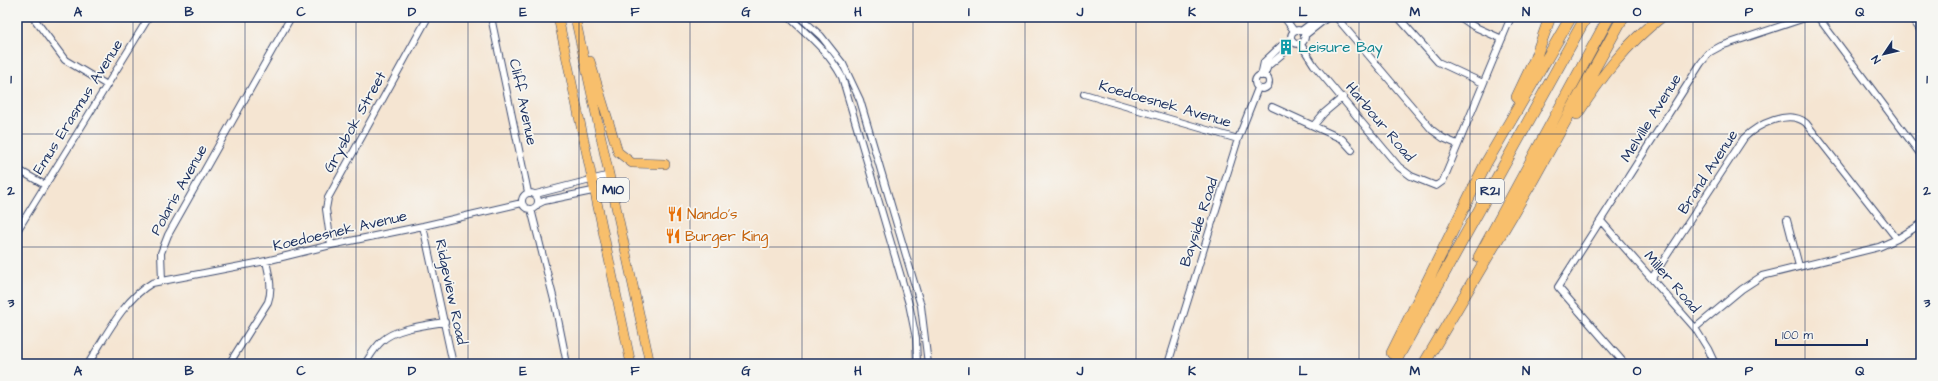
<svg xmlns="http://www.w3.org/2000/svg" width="1938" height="381" font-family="'Architects Daughter',sans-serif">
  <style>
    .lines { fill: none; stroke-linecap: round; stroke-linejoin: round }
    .street-casing { stroke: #3c4a6f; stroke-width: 8 }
    .primary-casing { stroke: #3c4a6f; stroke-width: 10 }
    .highway-casing { stroke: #3c4a6f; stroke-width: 12 }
    .street { stroke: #fff; stroke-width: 6 }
    .primary { stroke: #f8bf6c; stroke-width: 9 }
    .highway { stroke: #f8bf6c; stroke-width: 11 }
    .grid { fill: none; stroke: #1b2f5e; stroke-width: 1; stroke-opacity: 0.55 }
    .labels { text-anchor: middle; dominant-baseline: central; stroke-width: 3.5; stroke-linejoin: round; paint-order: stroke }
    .shield { fill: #f6f6f2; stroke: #5d6b8a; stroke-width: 1 }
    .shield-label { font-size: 14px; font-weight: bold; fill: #1b2f5e }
    .culture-label { font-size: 15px; fill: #0d838f; stroke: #f6f6f2; text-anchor: start }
    .street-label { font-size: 15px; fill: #1b2f5e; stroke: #f6f6f2 }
    .food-label { font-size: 15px; fill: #c56008; stroke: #f6f6f2; text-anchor: start }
    .neatline { fill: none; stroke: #1b2f5e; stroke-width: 1.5 }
    .grid-label { font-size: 13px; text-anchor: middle; font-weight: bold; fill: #1b2f5e }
  </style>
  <rect width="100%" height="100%" fill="#f6f6f2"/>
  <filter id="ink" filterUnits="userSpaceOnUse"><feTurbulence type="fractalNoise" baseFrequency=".025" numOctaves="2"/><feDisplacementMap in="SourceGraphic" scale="8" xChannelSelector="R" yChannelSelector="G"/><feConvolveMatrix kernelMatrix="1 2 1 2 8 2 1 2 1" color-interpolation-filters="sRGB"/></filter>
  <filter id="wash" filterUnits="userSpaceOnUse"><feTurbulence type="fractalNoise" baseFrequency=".012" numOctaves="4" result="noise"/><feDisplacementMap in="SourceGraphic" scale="16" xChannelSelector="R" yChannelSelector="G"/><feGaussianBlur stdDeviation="0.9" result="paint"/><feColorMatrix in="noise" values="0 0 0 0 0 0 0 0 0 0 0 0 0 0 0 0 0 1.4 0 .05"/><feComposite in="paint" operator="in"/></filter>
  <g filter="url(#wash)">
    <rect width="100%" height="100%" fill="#f5e5d2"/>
  </g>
  <g filter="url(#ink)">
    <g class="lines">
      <defs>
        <path id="street" d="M33 17 65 60 107 85
          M491 17 528 192
          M789 17C810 37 828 51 842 77L909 304 916 338 917 364
          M800 17 821 36 843 64 860 100 921 306 928 364
          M1284 17 1294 31
          M1336 17 1432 130 1443 138 1457 144
          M1398 17 1438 62 1483 83
          M1460 17 1473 26 1502 39
          M1818 17 1921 155
          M1911 17 1921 31
          M1291 37a7 7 0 1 1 14 0a7 7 0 1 1-14 0Z
          M1301 31 1319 17
          M1304 36 1328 17
          M1300 43 1314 65 1399 167 1411 176 1436 186 1443 181 1511 17
          M1255 82a7 7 0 1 1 14 0a7 7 0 1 1-14 0Z
          M1261 76 1264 62 1281 46
          M1264 76 1268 66 1286 51
          M1084 94 1238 139
          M1272 107 1342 139 1352 150
          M1314 125 1324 113 1343 97
          M17 169 45 185
          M522 201a8 8 0 1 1 16 0a8 8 0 1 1-16 0Z
          M536 194 610 175
          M538 204 544 201 612 187
          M531 209 555 304 567 364
          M1787 220 1799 266
          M1601 221 1695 328 1708 349 1715 364
          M423 226 453 364
          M17 231 149 17
          M331 245 326 209 328 198 428 17
          M1652 278 1744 138C1758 124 1789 109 1806 123L1897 239
          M162 281 161 253 168 235 291 17
          M1695 328 1742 289 1762 276 1879 247 1897 239 1921 224
          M88 364C106 336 123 300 152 283L266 261 331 245 423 226 522 203
          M229 364 268 302C273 288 269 275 266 261
          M365 364C370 356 375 347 382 341 395 328 427 325 445 322
          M1168 364 1238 139 1258 88
          M1625 364 1558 287 1701 63 1710 52 1721 46 1808 17"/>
        <path id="primary" d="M558 17 631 364
          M575 17 650 364
          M590 61 618 152 632 163 665 164"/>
        <path id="highway" d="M1517 97 1535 59 1550 17
          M1577 114C1601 77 1626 44 1661 17
          M1479 257 1609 17
          M1392 353 1486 163 1571 17
          M1394 364 1586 17
          M1424 364 1531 183 1623 17"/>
      </defs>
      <use href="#street" class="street-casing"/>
      <use href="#primary" class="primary-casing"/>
      <use href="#highway" class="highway-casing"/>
      <use href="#street" class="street"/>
      <use href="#primary" class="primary"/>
      <use href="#highway" class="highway"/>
    </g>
  </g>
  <path class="grid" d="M133 17V364M245 17V364M356 17V364M468 17V364M579 17V364M690 17V364M802 17V364M913 17V364M1025 17V364M1136 17V364M1248 17V364M1359 17V364M1470 17V364M1582 17V364M1693 17V364M1805 17V364M17 134H1921M17 247H1921"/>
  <defs>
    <symbol id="building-bare" viewBox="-9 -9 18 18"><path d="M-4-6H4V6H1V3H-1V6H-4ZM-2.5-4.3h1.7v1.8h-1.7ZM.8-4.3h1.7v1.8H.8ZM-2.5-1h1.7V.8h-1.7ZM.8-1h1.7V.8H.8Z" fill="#0f9aa8" stroke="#f6f6f2" stroke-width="2.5" paint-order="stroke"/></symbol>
    <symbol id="restaurant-bare" viewBox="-9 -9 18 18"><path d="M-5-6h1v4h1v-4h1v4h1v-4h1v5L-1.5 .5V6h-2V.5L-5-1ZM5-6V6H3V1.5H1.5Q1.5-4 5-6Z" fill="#e8710a" stroke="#f6f6f2" stroke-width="2.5" paint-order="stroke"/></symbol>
  </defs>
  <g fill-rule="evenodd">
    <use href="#building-bare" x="1275" y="36" width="22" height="22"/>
    <use href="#restaurant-bare" x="664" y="203" width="22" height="22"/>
    <use href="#restaurant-bare" x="662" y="225" width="22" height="22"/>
  </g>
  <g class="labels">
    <g class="shield">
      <rect x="597" y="178" width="32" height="24" rx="3"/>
      <rect x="1476" y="179" width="28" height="24" rx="3"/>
    </g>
    <g class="shield-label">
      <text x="613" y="190">M10</text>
      <text x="1490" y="191">R21</text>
    </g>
    <g class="culture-label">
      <text x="1298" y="47">Leisure Bay</text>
    </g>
    <g class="street-label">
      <text transform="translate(523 102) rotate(78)">Cliff Avenue</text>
      <text transform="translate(1165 104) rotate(16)">Koedoesnek Avenue</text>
      <text transform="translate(78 107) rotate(-58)">Emus Erasmus Avenue</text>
      <text transform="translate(1651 118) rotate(-58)">Melville Avenue</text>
      <text transform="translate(355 122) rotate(-61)">Grysbok Street</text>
      <text transform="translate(1380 122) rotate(50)">Harbour Road</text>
      <text transform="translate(1708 172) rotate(-57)">Brand Avenue</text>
      <text transform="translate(179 190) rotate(-61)">Polaris Avenue</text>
      <text transform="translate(1199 222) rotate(-72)">Bayside Road</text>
      <text transform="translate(340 231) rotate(-13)">Koedoesnek Avenue</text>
      <text transform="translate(1672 282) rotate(49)">Miller Road</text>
      <text transform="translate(451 292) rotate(78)">Ridgeview Road</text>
    </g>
    <g class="food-label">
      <text x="687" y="214">Nando's</text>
      <text x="685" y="236">Burger King</text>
    </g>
  </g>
  <rect width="1938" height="381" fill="none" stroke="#f6f6f2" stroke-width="44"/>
  <g transform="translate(1884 54) rotate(235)" stroke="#f6f6f2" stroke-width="3" paint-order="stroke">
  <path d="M0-3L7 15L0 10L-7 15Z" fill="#1b2f5e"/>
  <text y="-6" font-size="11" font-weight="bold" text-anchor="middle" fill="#1b2f5e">N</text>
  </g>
  <path d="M1776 339v6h91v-6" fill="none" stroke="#1b2f5e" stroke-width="2"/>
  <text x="1782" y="339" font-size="12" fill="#1b2f5e" stroke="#f6f6f2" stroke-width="3" paint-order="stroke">100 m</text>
  <rect x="22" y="22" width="1894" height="337" class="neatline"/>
  <g class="grid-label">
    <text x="78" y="16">A</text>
    <text x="189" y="16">B</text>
    <text x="301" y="16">C</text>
    <text x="412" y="16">D</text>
    <text x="523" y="16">E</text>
    <text x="635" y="16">F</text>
    <text x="746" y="16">G</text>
    <text x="858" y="16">H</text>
    <text x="969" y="16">I</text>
    <text x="1080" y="16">J</text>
    <text x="1192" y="16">K</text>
    <text x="1303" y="16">L</text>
    <text x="1415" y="16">M</text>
    <text x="1526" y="16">N</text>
    <text x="1637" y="16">O</text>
    <text x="1749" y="16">P</text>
    <text x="1860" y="16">Q</text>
    <text x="11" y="83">1</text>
    <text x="1927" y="83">1</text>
    <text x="11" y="195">2</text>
    <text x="1927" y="195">2</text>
    <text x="11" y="307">3</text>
    <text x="1927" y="307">3</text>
    <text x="78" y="375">A</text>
    <text x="189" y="375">B</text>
    <text x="301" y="375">C</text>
    <text x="412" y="375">D</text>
    <text x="523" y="375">E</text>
    <text x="635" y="375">F</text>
    <text x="746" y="375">G</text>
    <text x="858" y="375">H</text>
    <text x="969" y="375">I</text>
    <text x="1080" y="375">J</text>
    <text x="1192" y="375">K</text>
    <text x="1303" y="375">L</text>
    <text x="1415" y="375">M</text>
    <text x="1526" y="375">N</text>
    <text x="1637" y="375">O</text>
    <text x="1749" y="375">P</text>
    <text x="1860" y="375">Q</text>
  </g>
</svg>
